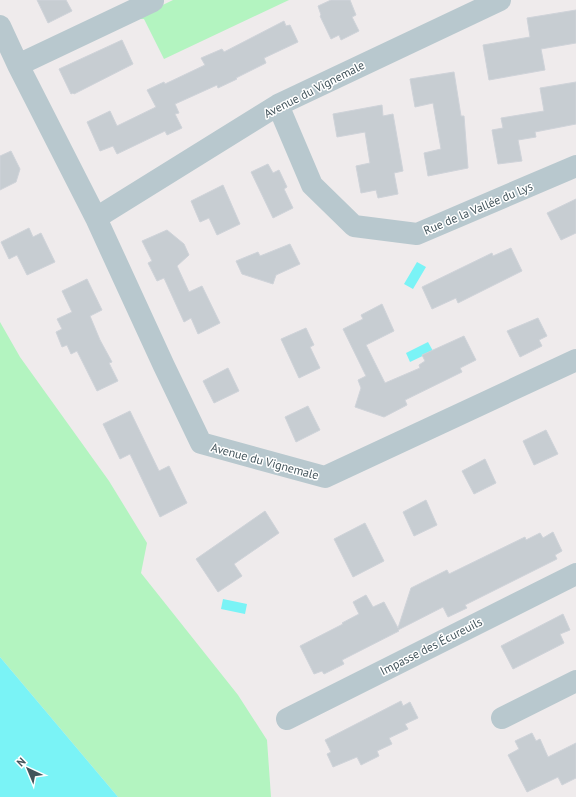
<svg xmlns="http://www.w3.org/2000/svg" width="576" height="797" font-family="'PT Sans',sans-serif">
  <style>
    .green { fill: #b3f4c0 }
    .water { fill: #7af3f6 }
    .building { fill: #c7cdd2; stroke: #cfd3d9 }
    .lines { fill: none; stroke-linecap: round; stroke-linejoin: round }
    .minor { stroke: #b8c8ce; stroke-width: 22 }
    .labels { text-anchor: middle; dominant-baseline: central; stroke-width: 3; stroke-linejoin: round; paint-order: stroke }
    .street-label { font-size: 12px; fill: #42545b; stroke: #fff }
  </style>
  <rect width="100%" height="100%" fill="#efebec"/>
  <path class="green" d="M173 0H289L164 59 144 19H134Z
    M0 322 20 357 109 481 147 543 141 573 238 695 267 740 271 797H118L0 657Z"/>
  <path class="water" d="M417 262 426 267 413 289 404 284Z
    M428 342 433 351 410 362 406 353Z
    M223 599 247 604 245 614 221 609Z
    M0 657 118 797H0Z"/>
  <path class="building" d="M37 0H66L72 11 48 23Z
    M331 0H350L356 15 352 17 359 31 341 40 339 35 331 39 320 16 321 15 318 6Z
    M576 10V43L541 49 545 70 489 80 483 45 530 37 527 18Z
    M284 21 286 26 290 25 298 42 264 58 266 63 236 78 237 79 218 88 217 85 175 104 179 113 175 114 182 128 167 135 165 131 117 154 113 146 100 151 87 122 110 111 117 126 156 107 147 90 164 82 165 84 205 65 201 58 222 49 224 52Z
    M122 40 133 64 74 94 73 93 71 94 59 69Z
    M454 72 461 116H464L468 168 428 176 424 153 441 149 433 103 415 107 410 79Z
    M576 82V124L535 132 536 137 518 140 522 161 498 164 492 130 503 128 501 118 544 111 540 88Z
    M382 105 383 116 393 114 403 171 394 173 398 194 378 198 376 190 361 193 356 166 370 163 365 132 337 137 333 114Z
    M11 151 20 169 16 182 0 190V156Z
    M268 164 273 173 279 170 287 187 284 189 293 208 273 218 251 172Z
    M223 185 240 224 217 235 209 218 200 222 191 201Z
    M576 199V233L561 240 547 213Z
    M29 228 33 237 41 233 55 262 27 275 17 255 9 259 1 242Z
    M167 230 184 244 189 255 177 266 189 292 202 286 220 323 198 334 191 318 184 322 164 278 157 281 148 263 152 261 142 241Z
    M290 244 300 264 276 275 273 284 242 274 236 261 258 252 260 256Z
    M511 248 522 271 458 303 456 298 432 309 422 287 492 253 493 256Z
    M87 279 102 310 90 316 100 340 112 362 109 363 118 381 97 391 77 351 71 354 67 345 62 347 56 332 62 329 57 319 72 312 62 291Z
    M382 304 394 331 366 345 385 383 420 368 419 365 425 361 422 355 464 336 476 360 460 368 462 372 405 400 407 405 384 417 355 407 361 388 358 380 366 376 343 329 363 319 361 315Z
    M538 318 547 336 539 340 542 346 520 357 507 331Z
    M306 328 314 345 310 347 320 368 299 378 281 339Z
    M228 368 239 391 214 403 203 381Z
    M308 406 320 430 296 442 285 417Z
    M130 411 159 471 169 466 187 503 160 517 130 454 120 459 103 424Z
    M546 430 558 454 534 465 523 441Z
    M485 459 496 483 474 494 462 471Z
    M426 500 437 525 414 536 403 512Z
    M265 511 279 533 234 564 242 576 218 592 196 559Z
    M365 523 384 561 353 577 334 539Z
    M553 532 562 551 555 555 557 559 465 605 467 608 448 617 443 607 398 630 399 631 342 660 344 664 324 674 322 671 314 674 300 646 343 624 342 623 359 614 353 602 366 595 373 607 384 602 398 628 411 588 447 570 449 574 525 537 526 540 540 533 543 538Z
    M563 614 570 630 560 634 564 643 513 669 501 646Z
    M401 701 403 706 410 702 418 718 405 724 408 729 389 738 392 744 377 751 379 756 361 765 357 757 333 767 327 754 331 752 325 740Z
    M532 733 536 741 540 739 548 757 576 743V778L562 785 558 777 527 792 508 755 519 749 515 741Z"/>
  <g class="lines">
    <path class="minor" d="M0 26 18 65 96 218 164 366 201 443 325 477 576 360
      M18 65 153 1
      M278 105 312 185 354 226 417 234 576 166
      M96 218 278 105 500 0
      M502 718 576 681
      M287 719 576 574"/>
  </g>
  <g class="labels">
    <g class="street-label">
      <text transform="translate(314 89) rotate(-27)">Avenue du Vignemale</text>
      <text transform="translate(478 208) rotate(-23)">Rue de la Vallée du Lys</text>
      <text transform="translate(265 461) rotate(15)">Avenue du Vignemale</text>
      <text transform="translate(431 646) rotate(-27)">Impasse des Écureuils</text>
    </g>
  </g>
  <g transform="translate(28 769) rotate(316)" stroke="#ffffff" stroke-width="3" paint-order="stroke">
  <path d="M0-3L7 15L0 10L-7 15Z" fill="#42545b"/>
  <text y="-6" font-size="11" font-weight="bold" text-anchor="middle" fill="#42545b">N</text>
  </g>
</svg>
